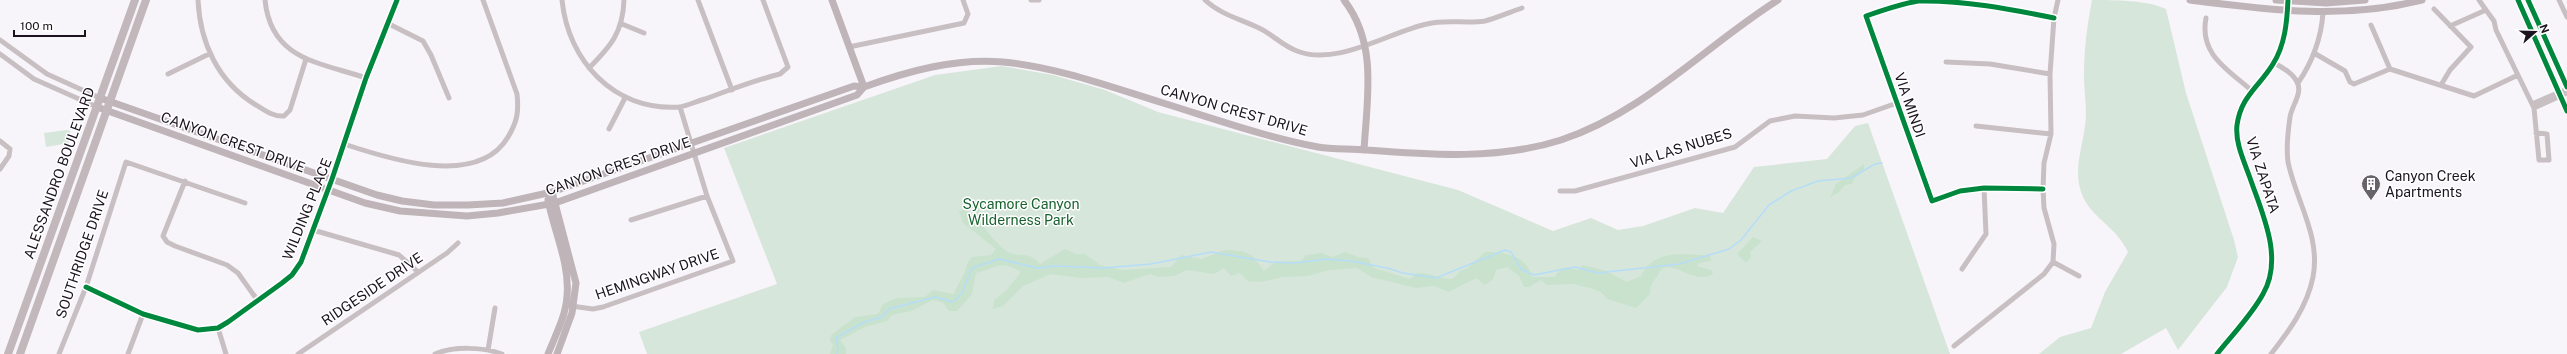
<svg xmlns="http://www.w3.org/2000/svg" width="2567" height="354" font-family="'Public Sans',sans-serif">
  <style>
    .green { fill: #d7e6db }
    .forest { fill: #c9e2cd }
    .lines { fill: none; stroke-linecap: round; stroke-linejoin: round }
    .stream { stroke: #b6ddf8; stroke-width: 1.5 }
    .street { stroke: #c8bfc2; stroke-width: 5 }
    .secondary { stroke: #bfb4b8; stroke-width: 7 }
    .primary { stroke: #c2b7bb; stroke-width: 8 }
    .cycleway-casing { stroke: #fff; stroke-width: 8 }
    .cycleway { stroke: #00873e; stroke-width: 5 }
    .labels { text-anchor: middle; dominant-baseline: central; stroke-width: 3; stroke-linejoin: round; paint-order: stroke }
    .street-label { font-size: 14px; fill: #1b131e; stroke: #fff }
    .poi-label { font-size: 14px; fill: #1b131e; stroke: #fff; text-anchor: start }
    .park-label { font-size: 14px; fill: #18612e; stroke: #fff }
  </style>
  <rect width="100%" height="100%" fill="#f8f5fa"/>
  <path class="green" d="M2092 0C2115 0 2147 0 2166 9L2186 93 2234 240 2238 257 2227 287 2178 350 2166 328 2121 354H2039L2060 337 2091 328 2105 292 2128 252C2117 228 2094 219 2084 199 2070 171 2085 144 2086 115 2086 102 2084 89 2084 76 2084 50 2087 25 2092 0Z
    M1002 66 1053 75 1105 90 1158 112 1458 190 1553 231 1591 218 1618 230 1643 226 1695 208 1723 213 1754 167 1827 159 1855 126 1868 123 1950 354H647L639 332 777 284 724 148 935 75Z
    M67 130 70 131 69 143 46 147 44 133Z"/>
  <path class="forest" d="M1864 164V171L1855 178 1852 184 1845 185 1838 193 1830 197 1836 184Z
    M973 203 986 220 983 226C990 234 999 248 1010 253 1021 257 1030 251 1040 264L1065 249 1076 254H1085L1100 265 1122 270 1171 267 1181 255 1201 259 1225 250 1242 251 1253 256 1264 271 1275 262 1301 261 1306 255 1321 253 1333 257 1345 252 1358 257 1368 258 1374 268 1410 279 1417 273C1430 272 1439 279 1453 279L1460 271 1468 268 1485 252C1506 252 1526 255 1532 277H1555L1558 272 1567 267 1578 270 1583 265 1606 271 1627 282 1641 276C1655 248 1683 255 1710 255L1711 261 1699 263 1697 266 1711 270 1713 274C1695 286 1672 259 1661 270 1659 272 1658 276 1656 278 1651 285 1650 286 1650 294L1636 308 1607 299 1601 292 1590 288 1573 284 1547 285 1541 280 1529 287H1524L1519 276 1507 267 1496 270 1493 279 1485 285 1476 278 1449 292 1434 286 1416 288 1371 277 1357 268 1329 270 1308 276 1283 277 1260 282 1248 281 1240 273 1231 276 1224 268 1214 274 1186 270 1175 276 1159 277 1150 274 1124 283 1108 277 1081 278 1051 274 1023 286 1003 306 993 309 994 300 1006 291 1021 272C999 259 997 268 976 273L972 294 957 311H949L943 303 933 300 911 311 892 315 887 321 865 327 840 340 846 348V354H830L833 345 830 341 831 335 855 317 878 314 883 304 897 298 925 297 933 290 954 294C956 286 961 281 964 274 967 267 966 263 972 257L991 255 996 249 963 223 959 211 968 208 970 218 974 219Z
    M1753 237 1762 241 1750 252 1751 257 1746 263 1737 254Z"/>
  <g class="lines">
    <path class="stream" d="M837 354 838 348 836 338 864 322 882 317 889 309 935 297 953 302 962 293 972 268 999 259 1038 268 1056 266 1104 268 1151 264 1211 252 1270 262 1295 263 1326 259 1351 261 1387 268 1403 273 1436 278 1505 250 1511 252 1521 269 1534 275 1575 267 1598 273 1679 264 1729 249 1741 240 1769 205 1791 191 1818 181 1851 178 1875 164 1882 163"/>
    <path class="street" d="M198 0C200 43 218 82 256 105 265 110 273 117 284 116L290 110 306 59
      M265 0C271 60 319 62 366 78
      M562 0C568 61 614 111 679 107 687 106 697 101 705 99 730 90 755 80 780 74L788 67 763 0
      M698 0 732 90
      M1031 0H1039
      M1205 0C1221 15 1241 19 1261 29 1273 35 1283 46 1297 51 1337 67 1389 32 1427 24 1446 19 1466 24 1485 21 1497 18 1510 12 1522 8
      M2058 0 2054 18 2050 74 2051 134 2044 163 2043 189 2044 208 2054 244 2053 262 2079 276
      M2479 0 2486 10
      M2559 0 2567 17
      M2434 9 2471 47 2450 70 2441 85
      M2206 18C2199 54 2227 69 2251 90
      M389 24 423 41 431 55 449 98
      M622 24 644 33
      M2371 25 2390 69 2474 96 2518 75
      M2450 26 2486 10 2494 21 2496 30 2534 108 2539 160H2549L2547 134 2536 133
      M0 40 47 74 100 98
      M849 47 964 23 968 14 963 0
      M2314 53 2345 71 2350 82 2354 84 2390 69
      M0 54 34 79 97 107
      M1946 62 1990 64 2050 74
      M589 68C611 46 623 32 624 0
      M168 74 209 54
      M2298 83C2313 61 2321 40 2323 13
      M2532 104 2567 89
      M2534 108 2567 93
      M1976 126 2051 134
      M609 129 625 98
      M0 141 10 149 9 156 0 169
      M344 144C389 159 478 188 508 137 517 122 519 112 517 94L483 0
      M185 181 163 236 167 242 175 246 227 265 238 273 258 301
      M2043 189 1984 188 1960 191 1932 201 1866 16C1883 10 1900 4 1918 1 1963 0 2010 9 2054 18
      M1560 191H1575L1735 147 1770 121 1795 116 1834 118 1863 115 1897 103
      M631 220 707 196
      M313 230 399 255 418 272
      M1962 269 1986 234 1984 188
      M86 287 143 314 198 330 218 328 228 322 282 283 292 275 301 262 332 179 366 78 397 0
      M571 306 593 309 603 307 733 261 707 196 680 107
      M218 328 226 354
      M1954 346 2044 274 2053 262
      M488 350 495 308
      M59 354 86 287 126 162 245 203
      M128 354 143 314
      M298 354 447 253 458 243
      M435 354C454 346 483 347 502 354
      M2217 354C2232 335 2251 316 2263 294 2284 258 2262 213 2250 178 2244 161 2235 143 2237 125 2241 96 2259 87 2273 64 2285 45 2287 22 2288 0
      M2271 354C2289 331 2307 307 2313 277 2321 236 2296 201 2288 162 2286 148 2288 131 2290 117 2292 105 2303 93 2297 82 2293 73 2283 68 2274 63"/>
    <path class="secondary" d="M832 0 864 87
      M1344 0C1378 44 1367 98 1364 150
      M2190 0C2270 10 2342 20 2422 0
      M2276 0 2326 3 2365 0
      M2518 0 2567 111
      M2528 0 2567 87
      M100 98 377 195 402 201 434 205H468L503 203 552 192 854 86 864 87C908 71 955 58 1003 62 1057 67 1111 87 1163 103 1215 119 1265 137 1318 147 1334 150 1351 148 1367 150 1431 155 1499 160 1561 140 1645 112 1705 46 1778 0
      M97 107 365 203 400 211 467 216 498 213 555 203 857 95 864 87
      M552 192 576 283 572 313 557 354
      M548 200C554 231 570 264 567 296 566 316 555 336 548 354"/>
    <path class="primary" d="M8 354 135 0
      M20 354 146 0"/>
    <defs>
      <path id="cycleway" d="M2518 0 2567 111
        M2528 0 2567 87
        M2043 189 1984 188 1960 191 1932 201 1866 16C1883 10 1900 4 1918 1 1963 0 2010 9 2054 18
        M86 287 143 314 198 330 218 328 228 322 282 283 292 275 301 262 332 179 366 78 397 0
        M2217 354C2232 335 2251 316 2263 294 2284 258 2262 213 2250 178 2244 161 2235 143 2237 125 2241 96 2259 87 2273 64 2285 45 2287 22 2288 0"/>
    </defs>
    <use href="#cycleway" class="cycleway-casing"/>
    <use href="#cycleway" class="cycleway"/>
  </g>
  <defs>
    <symbol id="building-pin" viewBox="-11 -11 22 30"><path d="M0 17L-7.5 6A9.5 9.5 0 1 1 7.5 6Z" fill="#68626b" stroke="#fff"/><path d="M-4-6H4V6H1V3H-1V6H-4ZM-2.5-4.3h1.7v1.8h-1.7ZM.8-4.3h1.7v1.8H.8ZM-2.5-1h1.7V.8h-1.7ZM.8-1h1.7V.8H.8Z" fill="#fff"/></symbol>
  </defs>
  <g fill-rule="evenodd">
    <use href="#building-pin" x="2360" y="173" width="22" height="30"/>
  </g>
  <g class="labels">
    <g class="street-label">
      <text transform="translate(1910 105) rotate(71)">VIA MINDI</text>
      <text transform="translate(1234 110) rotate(16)">CANYON CREST DRIVE</text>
      <text transform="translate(233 142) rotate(20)">CANYON CREST DRIVE</text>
      <text transform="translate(1681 148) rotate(-17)">VIA LAS NUBES</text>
      <text transform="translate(618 166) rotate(-19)">CANYON CREST DRIVE</text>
      <text transform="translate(59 173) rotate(-70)">ALESSANDRO BOULEVARD</text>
      <text transform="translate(2263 175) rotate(72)">VIA ZAPATA</text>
      <text transform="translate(307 209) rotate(-68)">WILDING PLACE</text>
      <text transform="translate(82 254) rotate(-71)">SOUTHRIDGE DRIVE</text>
      <text transform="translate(657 274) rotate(-19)">HEMINGWAY DRIVE</text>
      <text transform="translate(372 289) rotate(-34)">RIDGESIDE DRIVE</text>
    </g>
    <g class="poi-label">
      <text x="2385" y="176">Canyon Creek<tspan x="2385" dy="16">Apartments</tspan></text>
    </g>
    <g class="park-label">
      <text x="1021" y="204">Sycamore Canyon<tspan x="1021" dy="16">Wilderness Park</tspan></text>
    </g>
  </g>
  <g transform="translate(2535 32) rotate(70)" stroke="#ffffff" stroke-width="3" paint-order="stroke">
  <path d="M0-3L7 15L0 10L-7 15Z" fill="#1b131e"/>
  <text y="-6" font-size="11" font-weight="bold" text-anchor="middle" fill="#1b131e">N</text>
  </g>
  <path d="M14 30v6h71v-6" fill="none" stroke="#1b131e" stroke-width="2"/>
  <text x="20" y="30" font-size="12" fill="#1b131e" stroke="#ffffff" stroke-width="3" paint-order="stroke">100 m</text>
</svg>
